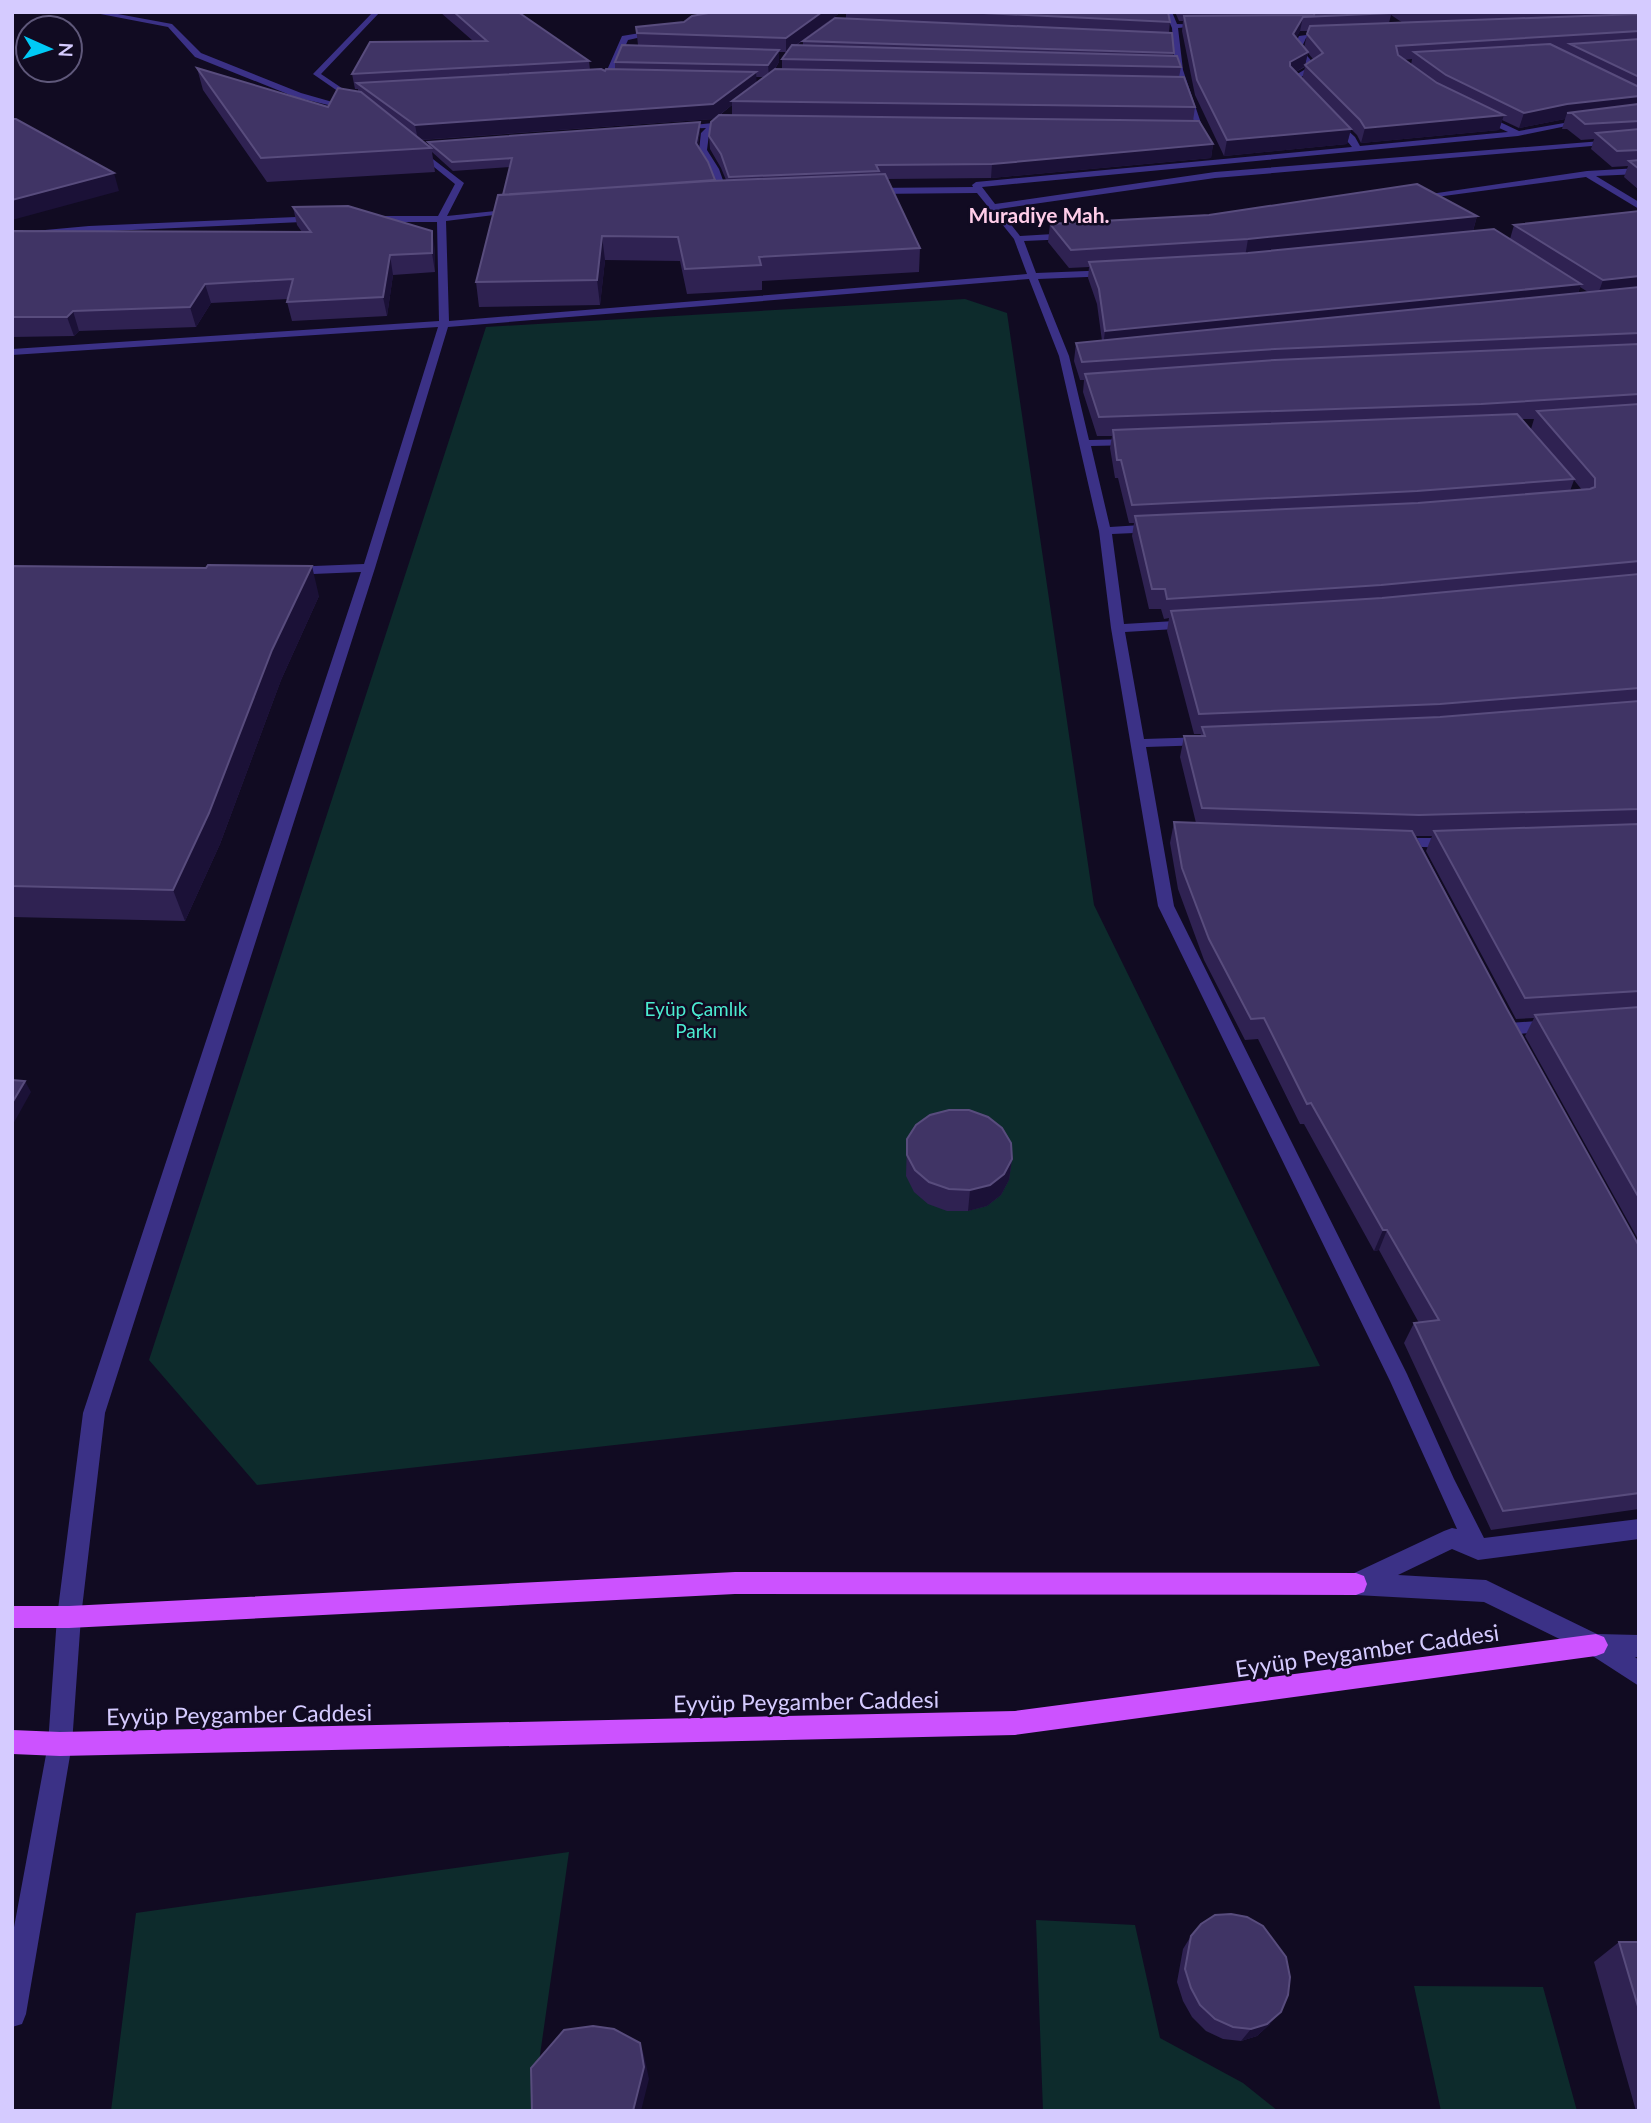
<svg xmlns="http://www.w3.org/2000/svg" width="1651" height="2123" font-family="Lato,sans-serif">
  <style>
    .green { fill: #0d2b2c }
    .lines { fill: none; stroke-linecap: round; stroke-linejoin: round }
    .minor { fill: #3b3186; fill-rule: evenodd }
    .major { fill: #cc52ff; fill-rule: evenodd }
    .wall { fill: #2f2252; fill-rule: evenodd }
    .shaded-wall { fill: #1b1137 }
    .building { fill: #403465; stroke: #584c7d; stroke-width: 2 }
    .labels { text-anchor: middle; dominant-baseline: central; stroke-width: 5; stroke-linejoin: round; paint-order: stroke }
    .park-label { font-size: 19px; fill: #4bebd0; stroke: #110b22 }
    .far-district-label { font-size: 21px; font-weight: bold; fill: #ffcde9; stroke: #110b22 }
    .near-street-label { font-size: 23px; fill: #d5cbff; stroke: #110b22 }
  </style>
  <rect width="100%" height="100%" fill="#110b22"/>
  <path class="green" d="M965 299 1007 313 1094 905 1320 1366 257 1485 149 1360 486 327Z
    M569 1852 532 2111H111L136 1913Z
    M1036 1920 1135 1925 1160 2038 1243 2083 1278 2111H1043Z
    M1414 1986 1543 1987 1577 2111H1441Z"/>
  <g class="lines">
    <path class="minor" d="M90 12H107L172 24 201 53 301 93 357 109 353 111 295 97 195 57 168 27Z
      M373 12H380L321 74 358 99 355 103 313 74Z
      M1165 12H1172L1177 24 1209 25 1178 28 1183 70 1204 132 1197 130 1175 70 1172 28Z
      M658 30 660 33 628 40 610 81H591V77H604L622 36Z
      M1329 32V34L1306 38 1301 49 1317 67 1298 79 1307 89 1300 91 1289 79 1309 67 1293 49 1299 36Z
      M1477 114H1483L1519 131 1587 119 1591 121 1518 136 982 187 995 204 1215 172 1639 138V142L1215 178 999 209 1020 236 1070 233 1075 236 1070 239 1024 241 1036 273 1112 270 1117 273 1112 276 1038 279 1069 356 1089 440 1135 439 1141 442 1135 445 1091 446 1110 527 1157 524 1163 528 1157 532 1112 534 1124 624 1192 620 1199 624 1192 628 1125 632 1144 739 1206 737 1213 741 1206 745 1146 747 1174 906 1407 1374 1454 1479 1484 1538 1639 1519V1539L1478 1560 1452 1549 1398 1575 1486 1580 1597 1634 1639 1635V1657H1635L1639 1660V1686L1588 1653 1484 1602 1356 1595 1348 1592 1345 1584 1348 1576 1444 1531 1452 1528 1457 1529 1390 1381 1158 906 1111 628 1099 531 1059 356 1029 279 448 327 375 568 105 1413 81 1617 72 1744 26 2014 22 2024 12 2027V1938L48 1744 57 1617 83 1413 361 572 289 575 283 571 289 567 364 564 438 327 12 355V349L439 321 437 222H369L365 219 369 216H438L455 184 413 150 416 146 464 183 447 216 515 209 519 212 446 221 449 321 1027 274 1014 239 977 193 872 194 868 191 872 188 973 187 972 185 976 182 1352 147 1329 119 1333 117 1355 137 1360 146 1508 132 1477 118Z
      M720 120 723 123 738 125 717 128 709 134 707 150 719 169 729 197 725 200 721 197 711 169 699 150 701 133 706 128 678 129 674 127 713 123Z
      M1639 168V174L1596 176 1639 202V209L1586 177 1414 200 1410 197 1587 171Z
      M320 216 324 219 323 221 89 232 12 239V233L89 226Z
      M1397 838H1453L1461 843 1453 848 1392 846 1389 843 1392 840Z
      M1552 1020 1561 1026 1558 1030 1509 1035 1500 1029 1509 1023Z"/>
    <path class="major" d="M735 1572 1356 1573 1364 1576 1367 1584 1364 1592 1356 1595 735 1594 69 1628H12V1606H69Z
      M1596 1634 1604 1637 1608 1645 1604 1653 1596 1656 1015 1735 60 1756 12 1754V1730L60 1732 1015 1711Z"/>
  </g>
  <path class="wall" d="M440 12H518L589 61 590 70 605 71 615 69V62L638 45 636 27 841 12 797 45H803V41L846 18V12H1168L1170 22 1169 33 1174 53 1173 56 1181 67 1179 77 1195 107 1193 121 1213 144 1211 158 991 178 887 179 920 248 919 272 762 281V290L687 294 680 261 605 260 600 305 479 307 476 282 503 195 510 167 453 171 432 152 435 172 267 182 203 90 197 68 328 107 358 92V89H355L352 74 473 41ZM779 52H786L782 59V69H775L779 62ZM756 77H764L756 83ZM732 105V115H720ZM714 119 709 136 710 149 721 168 726 180H715L698 145 700 130V122L428 142 429 146 422 140Z
    M1175 12H1639V190L1624 177 1628 166 1612 167 1591 149 1594 139 1581 140 1567 129H1562L1565 119 1519 128 1502 120 1499 130 1361 143 1357 135 1351 129 1347 144 1224 156 1195 95 1182 31 1183 21H1179ZM1391 15 1403 23H1389ZM1300 31H1308L1304 47 1296 38ZM1308 53 1313 59 1305 64ZM1412 59 1411 65 1404 60ZM1305 67 1302 79 1296 72Z
    M293 207 435 250V272L393 275 387 316 292 321 287 302 288 299 211 303 196 327 79 331 74 336 12 337V231L302 232 297 225Z
    M1639 211V1241L1525 1036 1534 1018 1516 1019 1426 851 1432 836H1416L1507 1009 1639 1246V1509L1491 1530 1404 1343 1414 1323H1419L1379 1250 1374 1251 1304 1124H1300L1258 1039 1245 1040 1204 960 1178 889 1170 843 1174 822 1196 823 1180 757 1184 736H1200L1201 734H1194L1167 631 1169 618 1164 619 1161 609H1149L1132 536 1134 523H1129L1118 478H1115L1110 448 1112 436H1097L1083 392 1084 380H1080L1074 361 1076 343 1102 341 1097 304 1088 278 1089 267 1069 268 1048 242 1050 224 1477 216 1473 231 1510 239 1514 225ZM1580 287 1588 292 1578 293ZM1522 419H1534L1531 429ZM1574 480 1582 490 1570 491Z
    M12 566 319 596 281 680 220 844 185 921 12 917Z
    M907 1139 1012 1159 1009 1180 1001 1195 987 1206 968 1211H947L928 1204 914 1192 906 1176Z
    M1191 1936 1270 2024 1257 2036 1241 2041 1223 2039 1206 2031 1192 2017 1183 2001 1177 1982 1183 1949Z
    M1619 1942H1639V2111H1636L1594 1962Z"/>
  <path class="shaded-wall" d="M822 12H841L786 52V38Z
    M1303 17 1300 31 1291 48 1293 34Z
    M779 50V62L769 77 768 65Z
    M1308 52 1305 66 1288 77 1290 62Z
    M756 72 757 86 732 101V105L714 119 418 140 415 125Z
    M1639 96V110L1567 113 1565 119 1519 128 1524 113 1567 104Z
    M1504 115 1499 130 1361 143 1365 128Z
    M700 122V130L697 151 696 143Z
    M1351 129 1347 144 1224 156 1227 140Z
    M1213 144 1211 158 991 178 992 164Z
    M114 173 119 191 12 220V200Z
    M1477 216 1472 234 1245 257 1248 239Z
    M432 231 435 250V272L432 253Z
    M602 236 605 260 600 305 597 280Z
    M390 255 393 275 387 316 383 297Z
    M1639 276V293L1597 297 1603 280Z
    M205 284 211 303 196 327 190 307Z
    M1581 284 1576 299 1103 347 1105 331Z
    M73 311 79 331 74 336 67 317Z
    M312 566 319 596 281 680 220 844 185 921 173 890 272 650Z
    M25 1081 31 1092 12 1126V1103Z
    M1012 1159 1009 1180 1001 1195 987 1206 968 1211 970 1190Z
    M1383 1230H1387L1379 1250 1374 1251Z
    M1281 2012 1270 2024 1257 2036 1241 2041 1251 2029Z
    M640 2043 644 2055 649 2079 641 2111H633Z"/>
  <path class="building" d="M454 12H518L589 61 352 74 370 42 487 41Z
    M714 12H822L786 38 637 33 636 27 684 22 692 16Z
    M963 12H1168L1170 22Z
    M1315 12 1392 13 1303 17 1293 34 1308 52 1290 62V66L1351 129 1227 140 1197 80 1184 16 1314 15Z
    M1639 14V31L1396 46 1398 55 1437 83 1504 115 1365 128 1360 120 1305 65 1323 53 1307 34 1310 26Z
    M835 18 1172 33 1174 53 803 41Z
    M1639 39V77L1570 44Z
    M1550 44 1639 87V96L1567 104 1524 113 1446 75 1414 52Z
    M622 45 779 50 768 65 615 62Z
    M792 45 1177 56 1181 67 782 59Z
    M197 68 328 107 338 88 361 92 431 148 261 158Z
    M601 69 605 71 606 69 756 72 713 104 415 125 357 83Z
    M775 69 1184 77 1195 107 732 101Z
    M1639 104V121L1585 124 1572 113H1567Z
    M719 115 1199 121 1213 144 992 164 876 165 879 171 729 177 721 154 709 136 711 122Z
    M12 119H16L114 173 12 200Z
    M700 122 696 143 708 162 715 180 503 195 512 158 452 162 428 142Z
    M1639 129V150L1617 151 1596 133Z
    M1639 160V169L1629 161Z
    M885 174 920 248 759 257 761 265 685 269 678 237 602 236 597 280 476 282 498 195 710 181Z
    M1417 184 1477 216 1248 239 1071 250 1050 224 1209 215Z
    M348 206 432 231V253L390 255 383 297 287 302 293 279 205 284 190 307 73 311 67 317H12V231L311 232 293 207Z
    M1639 211V276L1603 280 1514 225Z
    M1494 229 1581 284 1105 331 1099 289 1089 262 1248 253Z
    M1639 287V333L1275 349 1082 362 1076 343Z
    M1639 344V394L1481 404 1099 417 1085 374 1275 360Z
    M1639 404V561L1381 585 1167 599 1165 589H1152L1135 516 1418 503 1590 489 1595 487V478L1537 411Z
    M1517 414 1574 479 1417 491 1132 505 1121 460H1117L1113 430Z
    M208 565 312 566 272 650 209 813 173 890 12 886V566L206 568Z
    M1639 574V688L1440 704 1199 714 1171 611 1382 598Z
    M1639 701V809L1419 815 1202 808 1184 736H1205L1202 727 1440 717Z
    M1174 822 1412 831 1507 1009 1639 1246V1493L1503 1511 1414 1323 1439 1320 1387 1230H1383L1311 1103 1307 1104 1264 1018 1251 1019 1209 939 1182 868Z
    M1639 824V991L1525 998 1434 831Z
    M1639 1007V1198L1535 1015Z
    M12 1080 25 1081 12 1103Z
    M949 1110H969L988 1117 1002 1128 1011 1143 1012 1159 1004 1174 990 1185 970 1190 949 1189 929 1182 915 1170 907 1155V1139L916 1125 930 1115Z
    M1231 1914 1247 1917 1263 1926 1286 1957 1290 1977 1288 1995 1281 2012 1267 2024 1251 2029 1233 2027 1215 2019 1200 2005 1191 1988 1185 1969 1191 1936 1201 1924 1215 1915Z
    M1619 1942H1639V2010Z
    M593 2026 614 2029 640 2043 644 2067 633 2111H532L531 2068 564 2030Z"/>
  <g class="labels">
    <g class="park-label">
      <text x="696" y="1008">Eyüp Çamlık<tspan x="696" dy="22">Parkı</tspan></text>
    </g>
    <g class="far-district-label">
      <text x="1039" y="214">Muradiye Mah.</text>
    </g>
    <g class="near-street-label">
      <text transform="translate(1367 1650) rotate(-8)">Eyyüp Peygamber Caddesi</text>
      <text transform="translate(806 1701) rotate(-1)">Eyyüp Peygamber Caddesi</text>
      <text transform="translate(239 1714) rotate(-1)">Eyyüp Peygamber Caddesi</text>
    </g>
  </g>
  <rect width="1651" height="2123" fill="none" stroke="#d5cbff" stroke-width="28"/>
  <g transform="translate(49 49) rotate(93)"><circle r="33" fill="#110b22" stroke="#5f587a" stroke-width="2"/>
  <path d="M0-5L12 26L0 18L-12 26Z" fill="#00caf6"/>
  <text y="-10" font-size="19" font-weight="bold" text-anchor="middle" fill="#d5cbff">N</text>
  </g>
</svg>
